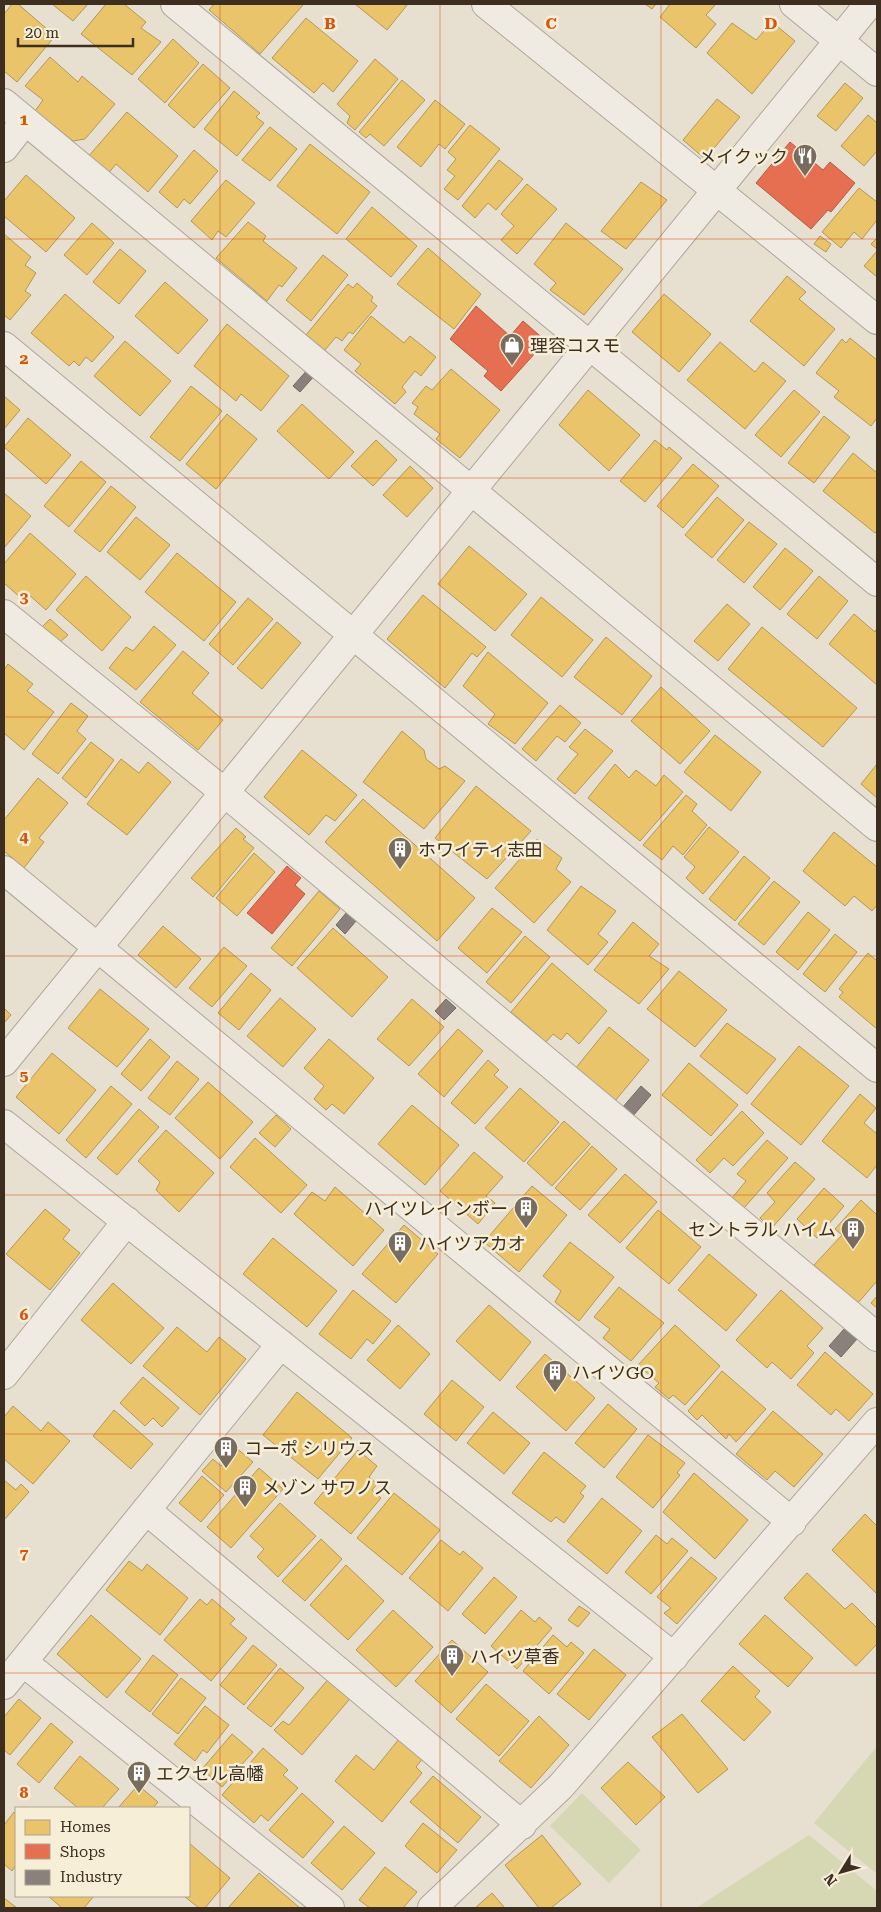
<svg xmlns="http://www.w3.org/2000/svg" width="881" height="1912" font-family="'Roboto Serif','Noto Sans JP',serif">
  <style>
    .green { fill: #d6d7b3 }
    .homes { fill: #e9c46a; stroke: #b59754 }
    .shops { fill: #e76f51; stroke: #b45c42 }
    .industry { fill: #8a817c; stroke: #736860 }
    .lines { fill: none; stroke-linecap: round; stroke-linejoin: round }
    .minor-casing { stroke: #ada599; stroke-width: 30 }
    .minor { stroke: #efebe3; stroke-width: 28 }
    .grid { fill: none; stroke: #d7550e; stroke-width: 1; stroke-opacity: 0.55 }
    .labels { text-anchor: middle; dominant-baseline: central; stroke-width: 5; stroke-linejoin: round; paint-order: stroke }
    .poi-label { font-size: 18px; fill: #3d2e20; stroke: #f7eed8; text-anchor: start }
    .grid-label { font-size: 16px; text-anchor: middle; font-weight: bold; fill: #d7550e; stroke: #f7eed8; stroke-width: 5; stroke-linejoin: round; paint-order: stroke }
  </style>
  <rect width="100%" height="100%" fill="#e7e0d1"/>
  <path class="green" d="M877 1746V1874L814 1823Z
    M582 1793 641 1850 609 1883 550 1826Z
    M809 1835 877 1891V1908H696Z"/>
  <path class="homes" d="M12 4H18L55 36 17 82 4 71V14Z
    M52 4H88L73 21Z
    M106 4H124L146 22 141 28 161 42 132 75 81 34Z
    M214 4H301L303 5 260 54 209 10Z
    M355 4H408L387 30Z
    M645 4H656L652 9Z
    M670 4H716L706 15 716 24 696 48 660 17Z
    M306 18 358 61 333 92 323 83 314 93 272 58Z
    M772 22 795 41 752 94 707 53 732 23 756 40Z
    M173 39 199 63 165 103 138 79Z
    M50 57 78 82 82 76 115 104 85 139 73 141 35 111 43 100 25 86Z
    M375 59 398 79 355 130 347 123 350 116 337 104Z
    M203 64 230 88 194 128 168 105Z
    M402 80 425 100 384 146 370 134 366 138 359 132Z
    M845 83 863 98 836 131 817 116Z
    M234 91 260 113 256 117 264 123 237 156 204 129Z
    M717 99 740 117 705 159 683 140Z
    M435 100 465 124 445 149 439 144 421 167 397 147Z
    M127 112 178 156 148 192 116 164 107 175 87 158Z
    M868 115 877 123V151L864 166 841 146Z
    M470 125 500 149 458 200 444 189 455 176 447 170 456 159 448 152Z
    M270 127 297 149 270 181 242 160Z
    M310 144 370 192 337 234 277 186Z
    M194 150 218 171 190 204 184 199 177 208 159 192Z
    M499 160 523 179 496 210 488 203 475 218 462 206Z
    M26 175 75 218 46 252 4 216V201Z
    M226 180 255 203 226 237 218 231 212 240 191 221Z
    M641 182 667 200 626 249 601 231Z
    M527 184 557 209 517 254 501 240 514 226 501 214Z
    M859 188 877 202V220L862 239 854 232 841 248 822 232Z
    M372 207 417 246 391 277 346 239Z
    M248 222 266 236 263 241 297 268 282 287 279 285 267 301 216 258Z
    M92 223 114 243 87 275 64 255Z
    M566 223 623 269 584 315 550 290 556 283 534 264Z
    M4 234 31 257 25 265 36 273 25 291 31 295 10 320 4 315Z
    M820 236 831 244 826 252 814 244Z
    M877 238V249L871 244Z
    M428 248 481 294 454 329 397 284Z
    M120 249 146 271 119 304 93 282Z
    M877 251V277L864 266Z
    M323 255 348 275 311 321 286 300Z
    M787 276 806 292 799 299 835 329 804 366 750 321Z
    M165 282 208 320 178 354 135 316Z
    M357 283 373 297 371 301 377 306 353 334 349 332 342 341 336 337 324 351 306 335 348 284 353 288Z
    M65 294 114 337 92 362 86 357 79 366 74 361 69 366 31 333Z
    M664 294 711 334 679 372 632 332Z
    M371 316 404 343 410 336 436 357 421 376 415 371 402 387 406 392 395 404 355 371 361 364 344 350Z
    M227 324 289 376 261 411 241 394 236 401 194 366Z
    M850 338 877 360V418L871 426 834 397 839 391 816 373 842 339 846 343Z
    M125 341 171 381 140 416 94 376Z
    M720 342 755 372 763 362 786 381 745 429 687 380Z
    M451 369 500 410 460 458 436 439 440 434 414 414 418 407 412 403 426 386 432 390Z
    M191 386 222 411 180 461 150 437Z
    M588 390 640 435 609 471 559 425Z
    M794 390 820 412 781 457 755 435Z
    M4 396 20 410 4 429Z
    M302 404 354 452 329 479 277 431Z
    M227 414 257 439 216 489 186 464Z
    M824 416 850 437 814 483 788 463Z
    M28 418 71 455 46 484 4 447Z
    M376 440 397 460 373 486 351 466Z
    M655 440 667 450 669 447 682 458 645 502 620 481Z
    M853 453 877 473V531L875 533 823 491Z
    M81 461 106 482 69 527 44 506Z
    M693 464 719 486 683 528 657 506Z
    M410 466 433 488 407 517 383 495Z
    M111 486 136 507 100 552 74 531Z
    M4 493 31 516 4 548Z
    M717 497 744 520 712 558 685 535Z
    M136 517 170 545 140 580 107 552Z
    M749 522 777 544 744 583 717 560Z
    M30 533 76 574 46 610 27 593 22 599 4 583V564Z
    M469 546 527 594 495 631 438 584Z
    M785 548 813 571 780 610 753 587Z
    M177 553 236 602 204 641 145 592Z
    M86 576 131 617 102 651 56 610Z
    M819 576 848 601 817 639 787 614Z
    M423 595 486 647 477 657 472 653 445 688 387 639Z
    M541 597 593 640 562 677 511 635Z
    M248 598 273 619 233 665 209 644Z
    M727 604 750 624 718 661 694 641Z
    M854 614 875 632 877 628V685L829 644Z
    M50 619 68 635 60 642 42 627Z
    M277 622 301 643 262 689 237 668Z
    M154 626 176 645 136 690 109 668 126 647 133 651Z
    M762 627 857 708 823 747 728 669Z
    M606 637 652 676 622 715 574 677Z
    M183 651 209 673 192 693 223 720 198 750 140 702Z
    M488 652 548 703 515 744 488 724 495 714 463 686Z
    M8 664 33 684 27 691 54 712 24 750 4 733V670Z
    M661 687 710 731 680 764 631 721Z
    M71 703 88 716 77 731 86 739 58 774 32 754Z
    M560 705 581 723 565 742 557 736 536 761 522 749Z
    M585 729 613 751 575 794 557 779 578 754 569 747Z
    M402 731 424 750 426 759 439 769 445 766 465 781 424 829 363 782Z
    M715 735 761 772 731 811 684 772Z
    M91 742 114 760 86 798 62 778Z
    M302 750 357 795 335 821 326 815 309 835 264 797Z
    M121 759 139 773 148 762 171 782 127 835 87 804Z
    M615 764 629 778 636 770 656 786 664 775 683 792 640 841 588 798Z
    M877 764V798L861 784Z
    M38 778 68 803 39 838 44 842 24 868 4 851V820Z
    M476 786 531 831 487 879 435 838Z
    M686 795 697 804 692 811 707 825 683 855 673 846 662 860 643 845Z
    M363 799 475 898 437 941 325 842Z
    M709 827 739 852 703 894 686 878 695 867 684 857Z
    M236 828 246 837 243 839 254 848 213 897 191 878Z
    M834 832 877 867V905L872 911 854 896 845 906 803 871Z
    M537 839 562 858 556 869 571 882 534 923 495 888Z
    M254 853 275 872 237 916 216 898Z
    M744 856 770 878 735 921 709 899Z
    M774 881 800 902 764 945 738 924Z
    M581 886 616 911 598 934 608 942 588 965 547 930Z
    M319 891 340 909 292 966 271 948Z
    M492 908 522 932 487 973 458 948Z
    M808 912 830 930 798 970 776 952Z
    M633 922 659 944 649 956 669 969 639 1004 594 970Z
    M163 926 201 959 176 988 138 955Z
    M333 928 388 977 352 1017 297 968Z
    M835 934 857 952 825 992 803 974Z
    M525 936 550 957 511 1003 486 982Z
    M224 947 247 966 212 1007 189 988Z
    M868 953 877 961V1029L839 997 843 992 839 989Z
    M552 963 607 1011 579 1044 567 1033 561 1040 553 1034 546 1042 511 1012Z
    M679 971 727 1010 695 1047 647 1009Z
    M251 973 271 990 239 1030 218 1013Z
    M100 989 149 1029 117 1067 68 1028Z
    M280 998 316 1029 283 1067 247 1036Z
    M412 999 444 1027 409 1066 377 1039Z
    M4 1008 11 1015 4 1023Z
    M727 1023 776 1059 747 1094 700 1056Z
    M609 1027 649 1060 615 1101 575 1069Z
    M458 1029 483 1051 444 1097 418 1074Z
    M150 1039 170 1057 141 1091 121 1074Z
    M329 1039 374 1078 344 1114 332 1104 326 1110 314 1099 324 1086 304 1068Z
    M799 1046 849 1086 801 1145 751 1104Z
    M52 1053 96 1090 59 1134 16 1097Z
    M488 1060 499 1070 494 1075 508 1087 475 1124 451 1103Z
    M177 1061 199 1079 170 1115 148 1098Z
    M689 1063 738 1105 711 1136 662 1095Z
    M208 1082 253 1122 220 1159 175 1118Z
    M111 1086 132 1104 86 1158 66 1140Z
    M520 1088 559 1122 524 1162 485 1128Z
    M860 1094 876 1108 864 1123 877 1134V1165L867 1178 822 1141Z
    M412 1105 459 1145 425 1185 378 1144Z
    M139 1109 159 1127 117 1175 97 1158Z
    M742 1111 764 1133 733 1166 724 1158 710 1173 696 1160Z
    M276 1115 291 1129 275 1147 259 1133Z
    M564 1121 590 1144 552 1186 527 1163Z
    M166 1130 214 1173 179 1212 156 1190 160 1182 138 1161Z
    M255 1138 307 1185 281 1213 230 1167Z
    M767 1140 788 1158 744 1208 732 1198 746 1181 737 1174Z
    M592 1146 617 1169 580 1210 555 1188Z
    M474 1152 503 1177 486 1196 495 1203 478 1224 440 1191Z
    M795 1162 815 1179 771 1229 760 1218 775 1202 767 1193Z
    M625 1174 657 1202 620 1243 588 1215Z
    M532 1186 567 1215 519 1272 484 1242Z
    M335 1187 384 1230 353 1266 294 1214 312 1192 325 1201Z
    M824 1188 844 1206 817 1238 797 1219Z
    M861 1200 877 1215V1281L857 1304 814 1265 842 1235 835 1229Z
    M45 1209 70 1230 63 1239 80 1253 50 1290 6 1254Z
    M658 1210 701 1247 669 1284 626 1248Z
    M404 1225 438 1254 396 1303 362 1274Z
    M273 1238 337 1291 307 1327 243 1274Z
    M570 1242 614 1277 579 1321 555 1302 561 1291 543 1276Z
    M709 1254 757 1295 726 1331 678 1290Z
    M113 1283 164 1328 131 1364 81 1320Z
    M619 1287 664 1323 631 1361 603 1338 610 1329 594 1317Z
    M353 1290 391 1321 373 1344 367 1339 351 1359 319 1334Z
    M781 1290 823 1328 807 1346 814 1353 791 1379 772 1362 767 1368 736 1340Z
    M877 1296V1308L871 1303Z
    M489 1305 531 1342 500 1381 456 1341Z
    M398 1325 430 1354 400 1389 367 1360Z
    M675 1325 720 1366 685 1405 673 1395 669 1399 655 1387 659 1383 638 1365Z
    M177 1327 207 1352 219 1337 246 1359 200 1415 143 1366Z
    M825 1352 873 1394 849 1421 836 1409 831 1415 797 1385Z
    M545 1354 595 1398 566 1431 516 1387Z
    M722 1371 766 1409 736 1442 729 1434 726 1439 702 1415 697 1420 688 1411Z
    M143 1377 179 1408 162 1427 153 1418 145 1426 120 1403Z
    M452 1380 484 1407 456 1441 424 1414Z
    M297 1392 352 1438 318 1479 263 1435Z
    M608 1404 637 1429 604 1468 575 1443Z
    M13 1406 41 1431 48 1422 70 1441 33 1484 4 1459V1417Z
    M114 1410 153 1444 131 1469 93 1436Z
    M773 1411 823 1454 794 1487 775 1471 767 1480 736 1454Z
    M493 1412 530 1443 504 1474 467 1443Z
    M648 1435 685 1463 677 1473 680 1475 653 1508 616 1477Z
    M228 1441 253 1462 226 1492 202 1471 213 1459 221 1466 226 1460 217 1453Z
    M358 1450 377 1466 369 1477 377 1484 372 1490 381 1498 351 1534 314 1503Z
    M544 1452 586 1486 580 1493 584 1496 564 1523 556 1517 551 1522 512 1493Z
    M259 1468 283 1489 231 1548 207 1527Z
    M694 1473 748 1520 715 1559 663 1512Z
    M202 1476 224 1495 201 1522 179 1503Z
    M4 1480 16 1490 21 1484 29 1492 4 1520Z
    M394 1493 440 1530 402 1575 357 1538Z
    M602 1498 642 1531 607 1574 567 1541Z
    M280 1503 316 1536 278 1577 257 1557 264 1549 250 1536Z
    M865 1514 877 1526V1594L832 1550Z
    M656 1535 667 1544 672 1538 688 1551 651 1594 625 1572Z
    M321 1539 342 1559 305 1601 282 1581Z
    M441 1540 460 1555 463 1551 483 1568 448 1611 409 1578Z
    M691 1557 717 1578 677 1624 664 1613 671 1608 657 1597Z
    M129 1561 142 1571 147 1564 188 1598 160 1635 106 1590Z
    M346 1565 384 1601 348 1640 310 1605Z
    M807 1573 845 1609 852 1603 877 1628V1644L856 1666 784 1598Z
    M494 1577 517 1597 485 1634 462 1614Z
    M200 1599 207 1605 212 1599 235 1619 230 1624 247 1638 211 1681 164 1640Z
    M579 1606 590 1613 578 1627 568 1620Z
    M393 1610 433 1647 396 1687 356 1650Z
    M521 1610 535 1622 539 1617 552 1628 517 1669 491 1646Z
    M91 1615 141 1659 107 1698 57 1654Z
    M765 1615 813 1658 788 1687 739 1644Z
    M553 1635 567 1647 571 1642 584 1653 549 1694 523 1671Z
    M452 1640 488 1672 451 1713 415 1681Z
    M253 1645 277 1665 244 1705 220 1685Z
    M594 1649 626 1675 589 1720 557 1694Z
    M153 1655 178 1675 150 1712 125 1692Z
    M733 1666 760 1691 755 1697 771 1712 744 1741 701 1701Z
    M280 1668 304 1688 271 1727 247 1708Z
    M331 1676 354 1694 302 1755 274 1730 283 1721 289 1725Z
    M181 1678 206 1698 178 1734 152 1714Z
    M486 1684 529 1721 499 1756 456 1719Z
    M19 1699 41 1718 10 1755 4 1750V1717Z
    M205 1706 229 1725 207 1753 203 1750 195 1761 174 1744Z
    M682 1714 728 1769 698 1793 652 1737Z
    M539 1716 569 1745 531 1788 499 1761Z
    M51 1723 73 1742 39 1783 17 1764Z
    M232 1734 253 1752 222 1787 202 1769Z
    M403 1734 427 1753 416 1767 422 1773 382 1822 335 1781 356 1755 374 1770Z
    M263 1748 288 1770 283 1775 298 1788 268 1821 261 1815 254 1823 222 1795Z
    M80 1756 119 1789 102 1808H78L54 1788Z
    M628 1762 665 1797 636 1825 601 1788Z
    M433 1776 481 1817 458 1843 410 1802Z
    M138 1785 158 1802 153 1808H118Z
    M302 1793 334 1822 303 1858 269 1830Z
    M14 1812 16 1814V1865L12 1871 4 1864V1825Z
    M423 1823 457 1850 437 1873 405 1846Z
    M344 1826 375 1853 342 1890 311 1863Z
    M542 1835 581 1884 551 1908H539L505 1865Z
    M189 1843 230 1878 205 1908H199L184 1896H189Z
    M385 1867 417 1892 403 1908H370L359 1900Z
    M259 1873 300 1908H228Z
    M492 1893 505 1908H475Z
    M48 1896H94L84 1908H62Z
    M4 1898 17 1908H4Z"/>
  <path class="shops" d="M790 142 823 170 830 162 855 183 831 212 828 210 811 229 756 183Z
    M476 306 510 336 523 321 546 341 501 391 484 376 488 371 450 339Z
    M287 866 301 878 295 885 305 894 272 934 247 913Z"/>
  <path class="industry" d="M309 368 316 374 300 392 293 386Z
    M347 912 356 921 345 934 336 925Z
    M446 999 456 1008 444 1020 435 1011Z
    M641 1086 651 1095 632 1117 622 1108Z
    M845 1328 857 1339 841 1357 829 1346Z"/>
  <g class="lines">
    <defs>
      <path id="minor" d="M175 4 877 582
        M486 4 877 320
        M794 4 877 72
        M4 103 877 827
        M4 148 25 121
        M4 346 877 1068
        M4 614 224 792 877 1337
        M4 870 792 1522
        M4 1062 869 4
        M4 1124 674 1657
        M4 1375 127 1221
        M146 1510 522 1825
        M23 1662 330 1908
        M4 1685 281 1344
        M432 1908 561 1786 877 1422"/>
    </defs>
    <use href="#minor" class="minor-casing"/>
    <use href="#minor" class="minor"/>
  </g>
  <path class="grid" d="M220 4V1908M440 4V1908M661 4V1908M4 239H877M4 478H877M4 717H877M4 956H877M4 1195H877M4 1434H877M4 1673H877"/>
  <defs>
    <symbol id="restaurant-pin" viewBox="-11 -11 22 30"><path d="M0 17L-7.5 6A9.5 9.5 0 1 1 7.5 6Z" fill="#786c5e" stroke="#f7eed8"/><path d="M-5-6h1v4h1v-4h1v4h1v-4h1v5L-1.5 .5V6h-2V.5L-5-1ZM5-6V6H3V1.5H1.5Q1.5-4 5-6Z" fill="#fff"/></symbol>
    <symbol id="shop-pin" viewBox="-11 -11 22 30"><path d="M0 17L-7.5 6A9.5 9.5 0 1 1 7.5 6Z" fill="#786c5e" stroke="#f7eed8"/><path d="M-5-2.5h2.3a2.7 3.5 0 0 1 5.4 0H5L5.5 6h-11ZM-1.5-2.5h3a1.5 2.3 0 0 0-3 0Z" fill="#fff"/></symbol>
    <symbol id="building-pin" viewBox="-11 -11 22 30"><path d="M0 17L-7.5 6A9.5 9.5 0 1 1 7.5 6Z" fill="#786c5e" stroke="#f7eed8"/><path d="M-4-6H4V6H1V3H-1V6H-4ZM-2.5-4.3h1.7v1.8h-1.7ZM.8-4.3h1.7v1.8H.8ZM-2.5-1h1.7V.8h-1.7ZM.8-1h1.7V.8H.8Z" fill="#fff"/></symbol>
  </defs>
  <g fill-rule="evenodd">
    <use href="#restaurant-pin" x="791" y="142" width="28" height="38"/>
    <use href="#shop-pin" x="498" y="331" width="28" height="38"/>
    <use href="#building-pin" x="386" y="835" width="28" height="38"/>
    <use href="#building-pin" x="512" y="1194" width="28" height="38"/>
    <use href="#building-pin" x="839" y="1215" width="28" height="38"/>
    <use href="#building-pin" x="386" y="1229" width="28" height="38"/>
    <use href="#building-pin" x="541" y="1358" width="28" height="38"/>
    <use href="#building-pin" x="212" y="1434" width="28" height="38"/>
    <use href="#building-pin" x="231" y="1473" width="28" height="38"/>
    <use href="#building-pin" x="438" y="1642" width="28" height="38"/>
    <use href="#building-pin" x="125" y="1759" width="28" height="38"/>
  </g>
  <g class="labels">
    <g class="poi-label">
      <text x="788" y="156" text-anchor="end">メイクック</text>
      <text x="530" y="345">理容コスモ</text>
      <text x="418" y="849">ホワイティ志田</text>
      <text x="508" y="1208" text-anchor="end">ハイツレインボー</text>
      <text x="836" y="1229" text-anchor="end">セントラル ハイム</text>
      <text x="418" y="1243">ハイツアカオ</text>
      <text x="572" y="1372">ハイツGO</text>
      <text x="244" y="1448">コーポ シリウス</text>
      <text x="262" y="1487">メゾン サワノス</text>
      <text x="470" y="1656">ハイツ草香</text>
      <text x="156" y="1773">エクセル高幡</text>
    </g>
  </g>
  <g class="grid-label">
    <text x="330" y="29">B</text>
    <text x="551" y="29">C</text>
    <text x="771" y="29">D</text>
    <text x="24" y="125">1</text>
    <text x="24" y="364">2</text>
    <text x="24" y="603">3</text>
    <text x="24" y="842">4</text>
    <text x="24" y="1081">5</text>
    <text x="24" y="1320">6</text>
    <text x="24" y="1559">7</text>
    <text x="24" y="1798">8</text>
  </g>
  <rect width="881" height="1912" fill="none" stroke="#3d2e20" stroke-width="10"/>
  <rect x="15" y="1807" width="175" height="90" fill="#f7eed8" stroke="#ada18e"/>
  <rect x="25" y="1820" width="25" height="15" fill="#e9c46a" stroke="#ada18e"/>
  <text x="60" y="1832" font-size="15" fill="#3d2e20">Homes</text>
  <rect x="25" y="1844" width="25" height="15" fill="#e76f51" stroke="#ada18e"/>
  <text x="60" y="1857" font-size="15" fill="#3d2e20">Shops</text>
  <rect x="25" y="1870" width="25" height="15" fill="#8a817c" stroke="#ada18e"/>
  <text x="60" y="1882" font-size="15" fill="#3d2e20">Industry</text>
  <g transform="translate(841 1872) rotate(233)" stroke="#f7eed8" stroke-width="4" paint-order="stroke">
  <path d="M0-4L9 19L0 12L-9 19Z" fill="#3d2e20"/>
  <text y="-8" font-size="14" font-weight="bold" text-anchor="middle" fill="#3d2e20">N</text>
  </g>
  <path d="M18 38v8h115v-8" fill="none" stroke="#3d2e20" stroke-width="2.5"/>
  <text x="25" y="38" font-size="15" fill="#3d2e20" stroke="#f7eed8" stroke-width="4" paint-order="stroke">20 m</text>
</svg>
